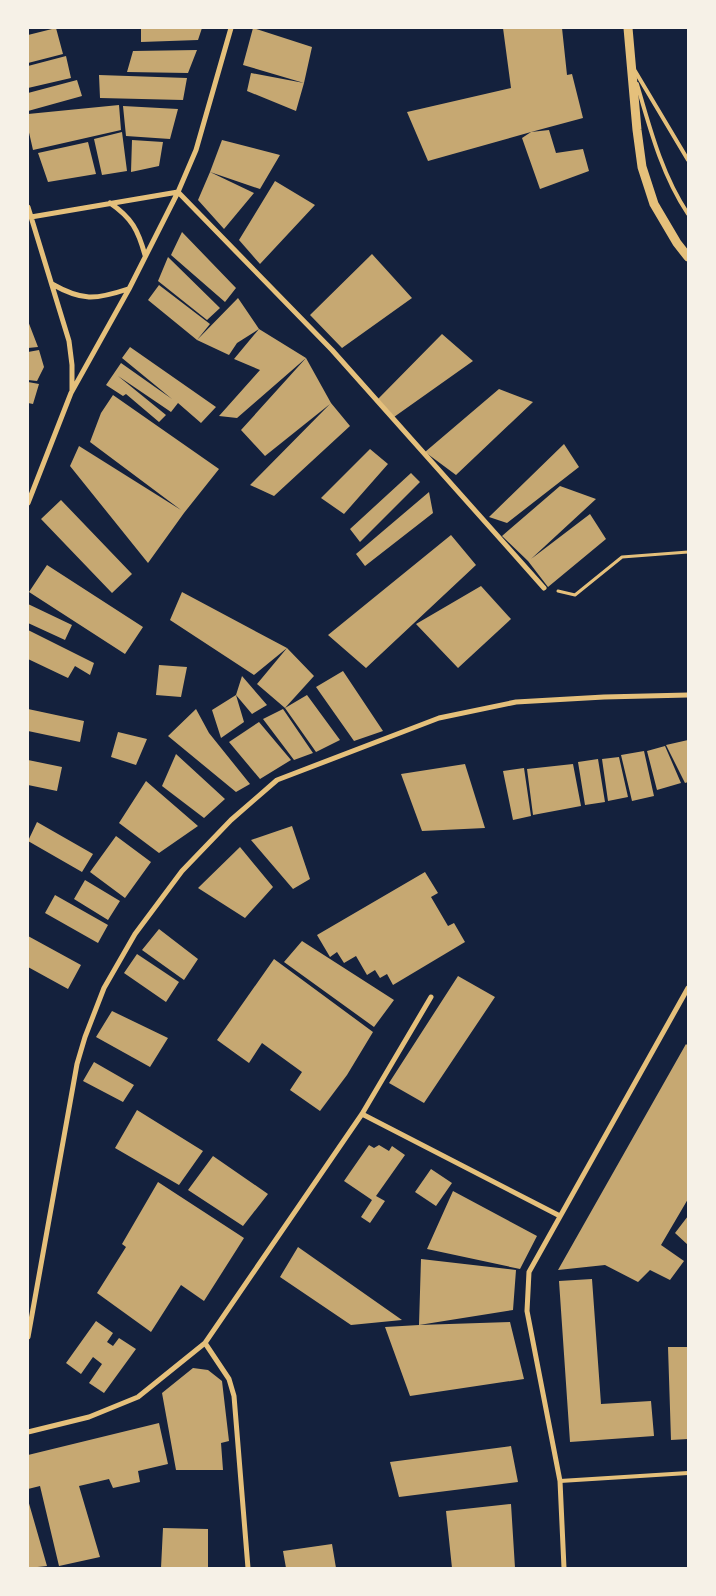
<svg xmlns="http://www.w3.org/2000/svg" width="716" height="1596" font-family="Karla,sans-serif">
  <style>
    .building { fill: #c6a872 }
    .lines { fill: none; stroke-linecap: round; stroke-linejoin: round }
    .path { stroke: #e5c07b; stroke-width: 3 }
    .service { stroke: #e5c07b; stroke-width: 4 }
    .minor { stroke: #e5c07b; stroke-width: 5 }
    .tertiary { stroke: #e5c07b; stroke-width: 9 }
  </style>
  <rect width="100%" height="100%" fill="#14213d"/>
  <path class="building" d="M56 28 63 54 28 63V35Z
    M141 28H202L198 40 141 42Z
    M253 28 312 47 304 83 296 111 247 91 251 73 304 83 243 65Z
    M503 28H562L567 75 572 74 583 118 531 132 549 130 556 153 583 149 589 171 540 189 522 138 531 132 428 161 407 112 511 88Z
    M197 50 188 73 127 72 133 51Z
    M66 56 71 78 28 88V66Z
    M99 75 187 78 183 100 100 98Z
    M77 80 82 96 28 111V93Z
    M119 105 121 130 33 150 28 128V114Z
    M123 106 178 109 170 139 126 136Z
    M122 132 127 171 102 175 94 139Z
    M132 140 163 142 159 166 131 172Z
    M222 140 280 155 260 189 210 172Z
    M88 142 96 174 48 182 38 153Z
    M210 172 254 193 224 229 198 200Z
    M275 181 315 205 260 264 239 240Z
    M182 232 236 288 225 302 171 255Z
    M372 254 412 298 342 348 310 315Z
    M168 257 220 308 207 320 158 281Z
    M159 285 210 324 197 340 238 298 259 329 306 358 237 418 219 416 260 370 234 359 259 329 237 343 229 355 197 340 148 300Z
    M28 321 38 347 28 348Z
    M442 334 473 361 394 417 378 399Z
    M130 347 216 407 201 423 178 403 171 412 118 376 166 415 159 422 126 394 123 396 106 385 121 363 172 399 122 358Z
    M39 350 44 367 37 381 28 380V352Z
    M306 358 331 403 350 426 274 496 250 485 330 404 265 456 241 430Z
    M28 382 39 384 33 404 28 403Z
    M499 389 533 402 456 475 425 452Z
    M113 395 219 469 184 513 148 563 70 466 79 446 181 510 90 442 101 413Z
    M564 444 579 467 507 523 489 517Z
    M370 449 388 464 344 514 321 498Z
    M411 473 420 482 360 542 350 529Z
    M560 486 596 499 531 559 590 514 606 539 548 587 528 561 502 536Z
    M429 492 433 513 365 566 356 554Z
    M61 500 132 574 112 593 41 519Z
    M451 535 476 565 366 668 328 635Z
    M47 565 143 627 125 654 29 592Z
    M481 586 511 619 458 668 416 624Z
    M182 592 287 648 254 675 170 620Z
    M28 604 72 625 65 640 28 623Z
    M28 630 94 663 90 675 75 666 68 678 28 659Z
    M287 648 314 676 285 708 307 695 340 740 316 752 285 708 257 684Z
    M159 665 187 667 181 697 156 695Z
    M343 671 383 731 354 741 316 687Z
    M242 676 267 705 252 714 236 695 244 722 221 738 212 710 236 695Z
    M28 709 84 721 80 742 28 731Z
    M196 709 209 733 250 784 236 792 168 736Z
    M283 709 313 753 294 760 263 719Z
    M259 722 291 760 260 779 229 742Z
    M118 732 147 739 136 765 111 757Z
    M688 740V782L685 783 666 745Z
    M665 746 681 783 657 790 647 751Z
    M644 751 654 796 632 801 621 755Z
    M176 754 225 799 204 818 162 786Z
    M619 757 628 797 608 801 602 759Z
    M598 759 605 802 585 805 578 762Z
    M28 760 62 767 57 791 28 785Z
    M465 764 485 828 422 831 401 774Z
    M573 764 581 806 533 815 527 769Z
    M524 768 531 816 513 820 503 771Z
    M146 781 198 826 159 853 119 823Z
    M37 822 93 854 82 872 28 841Z
    M292 826 310 879 293 889 251 840Z
    M116 836 151 862 125 898 90 872Z
    M240 847 273 887 245 918 198 888Z
    M425 872 438 893 431 897 448 926 454 923 465 942 393 985 387 974 380 978 375 970 367 975 356 956 344 963 337 952 330 957 317 935Z
    M85 880 120 901 108 920 74 899Z
    M55 895 108 925 98 943 45 913Z
    M159 929 198 959 184 980 142 950Z
    M28 936 81 965 68 989 28 967Z
    M302 941 394 1000 374 1027 284 962Z
    M137 954 179 982 166 1002 124 973Z
    M274 959 373 1032 347 1075 320 1111 290 1090 302 1072 262 1043 249 1063 217 1040Z
    M458 976 495 997 424 1103 389 1083Z
    M112 1011 168 1038 150 1067 96 1037Z
    M686 1044 688 1046V1199L661 1245 684 1261 670 1280 650 1270 638 1282 605 1265 558 1270Z
    M94 1062 134 1085 123 1102 83 1081Z
    M137 1110 203 1151 179 1185 115 1148Z
    M369 1145 374 1148 379 1145 389 1151 392 1146 405 1155 376 1196 385 1201 370 1223 361 1217 372 1200 344 1181Z
    M213 1156 268 1194 243 1226 188 1190Z
    M431 1169 452 1183 436 1206 415 1192Z
    M158 1182 244 1238 204 1301 181 1285 151 1332 97 1293 126 1247 122 1244Z
    M453 1191 537 1236 520 1269 427 1249Z
    M688 1216V1245L675 1233Z
    M298 1247 402 1320 351 1325 280 1277Z
    M421 1259 516 1270 513 1310 419 1325 510 1322 524 1379 410 1396 385 1327 419 1325Z
    M592 1279 601 1404 651 1401 654 1436 570 1442 559 1281Z
    M96 1321 113 1333 107 1342 113 1346 119 1338 136 1349 104 1393 89 1383 102 1364 93 1357 81 1374 66 1363Z
    M668 1347H688V1439L671 1440Z
    M193 1368 208 1370 222 1381 229 1441 221 1443 223 1470H176L162 1393Z
    M159 1423 168 1464 138 1471 140 1482 113 1488 109 1479 79 1486 100 1557 59 1566 40 1486 28 1489V1455Z
    M511 1446 518 1482 399 1497 390 1462Z
    M28 1500 47 1566 28 1568Z
    M511 1504 515 1568H452L446 1511Z
    M163 1528 208 1529V1568H161Z
    M332 1544 336 1568H286L283 1551Z"/>
  <g class="lines">
    <path class="path" d="M558 591 575 595 622 557 688 552"/>
    <path class="service" d="M635 71 688 160
      M637 84C650 129 662 175 688 214
      M560 1481 688 1473"/>
    <path class="minor" d="M178 192 332 350 544 588
      M110 203C132 218 138 230 145 255
      M28 207 69 341 72 365V390
      M31 217 178 192
      M52 284C82 301 95 300 128 289
      M28 503 71 393 129 289 178 192 196 150 231 28
      M362 1114 560 1216
      M28 1337 77 1064 85 1037 104 988 135 934 182 871 231 820 277 780 439 718 516 702 604 697 688 695
      M205 1343 229 1379 234 1396 248 1568
      M28 1432 89 1417 138 1397 205 1343 362 1114 431 997
      M564 1568 560 1481 527 1311 529 1272 688 988"/>
    <path class="tertiary" d="M628 28 637 130 642 167 654 204 677 243 688 257"/>
  </g>
  <rect width="716" height="1596" fill="none" stroke="#f6f1e7" stroke-width="58"/>
</svg>
